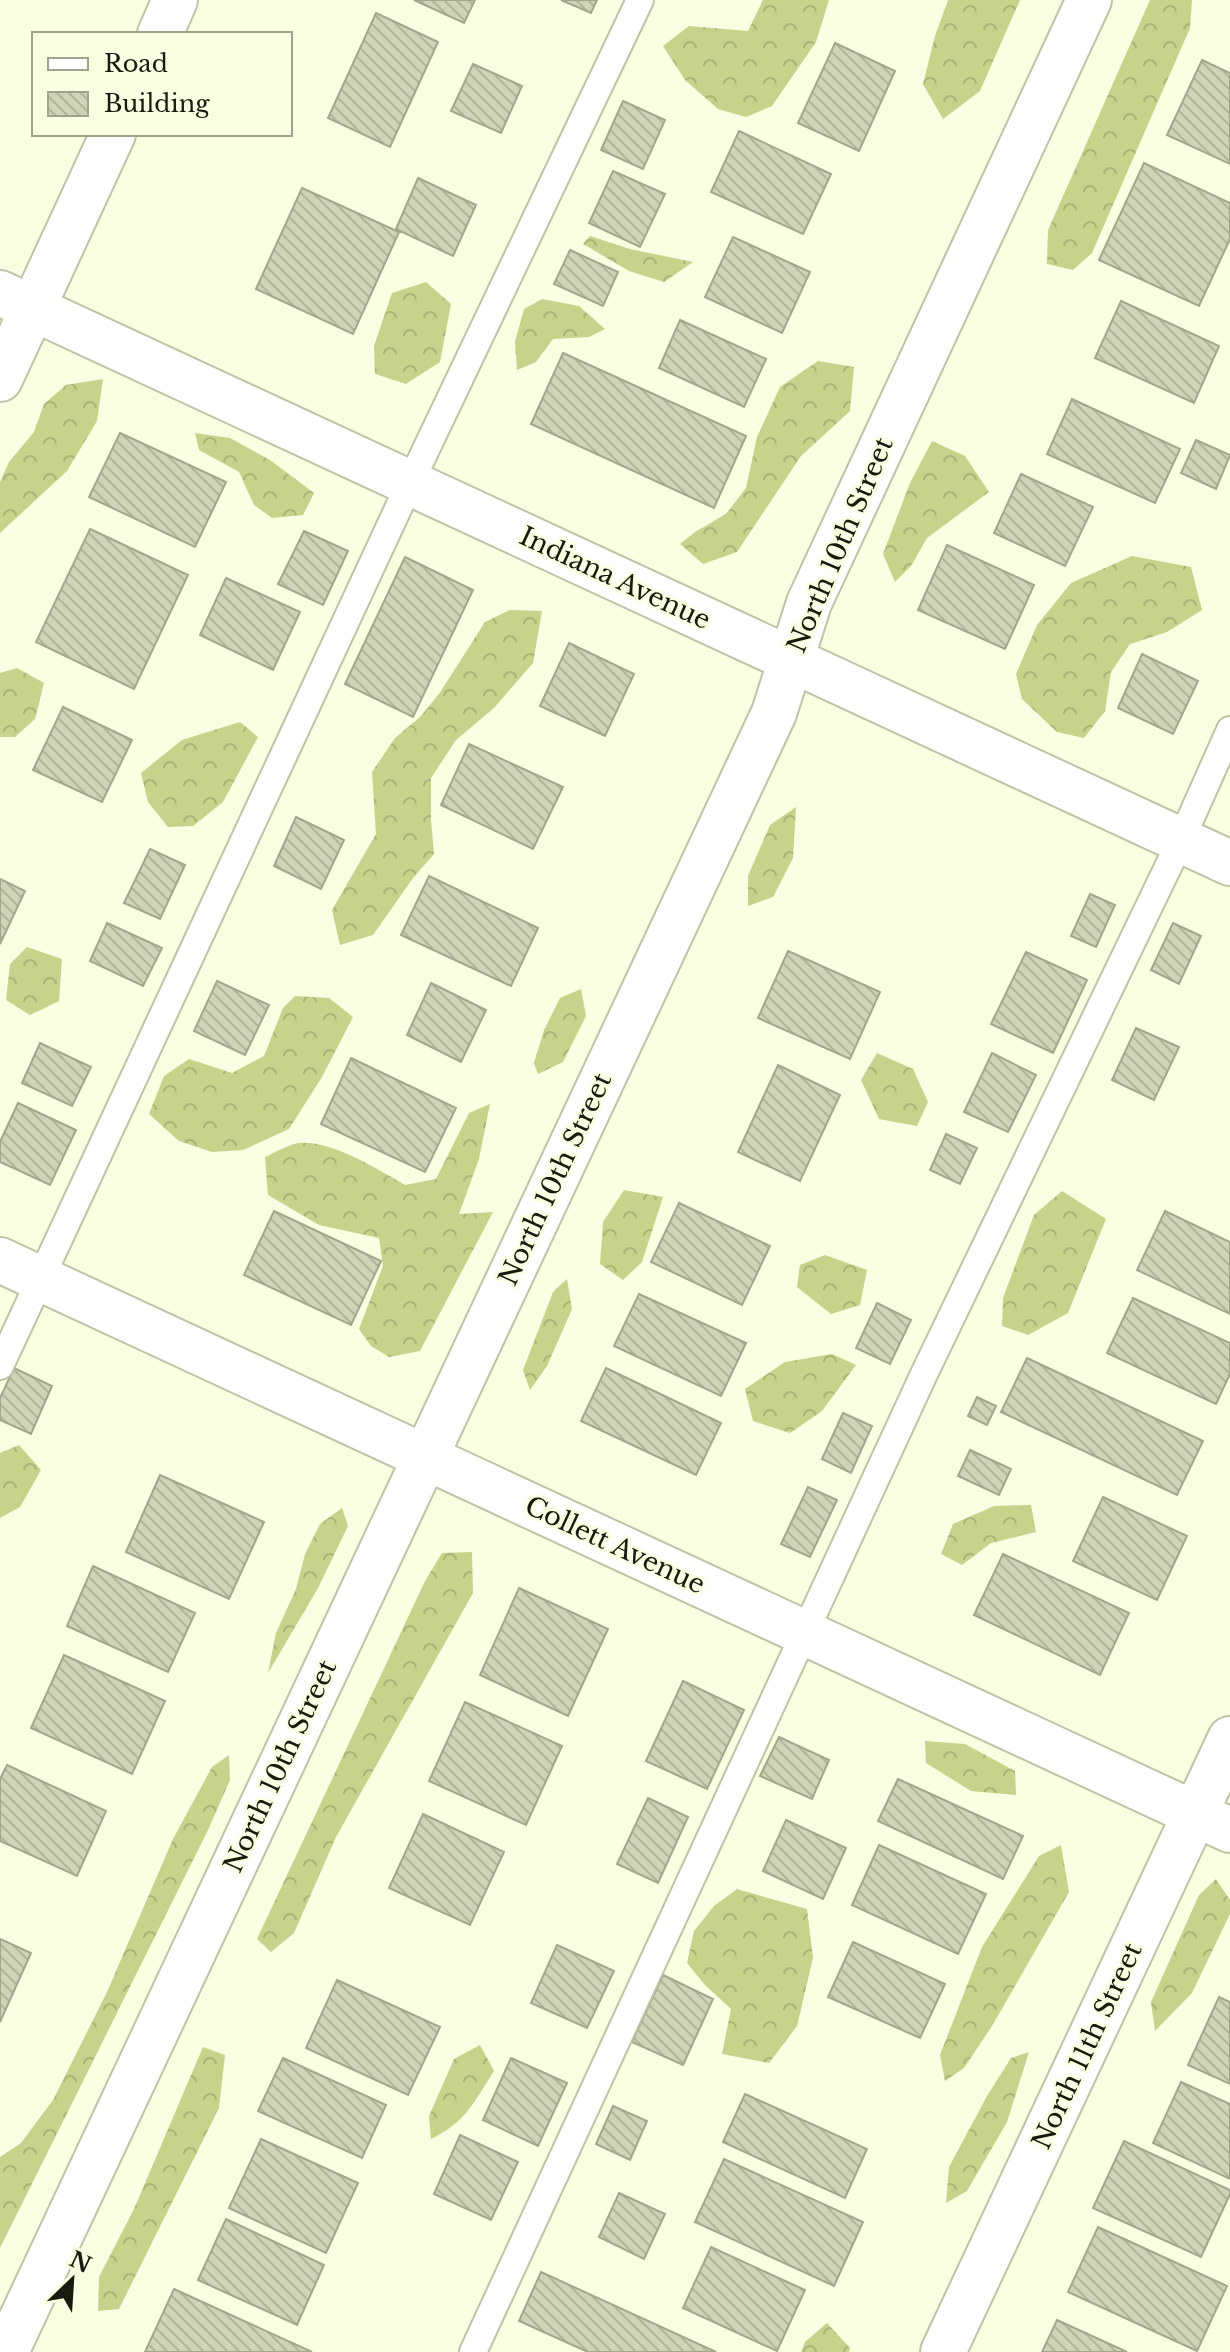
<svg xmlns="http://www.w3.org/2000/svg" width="1230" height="2352" font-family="'Libre Baskerville',serif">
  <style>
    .forest { fill: url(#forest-crowns) }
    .building { fill: url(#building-back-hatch); stroke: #a2a78b; stroke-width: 2 }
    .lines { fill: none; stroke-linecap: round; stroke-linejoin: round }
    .lane-casing { stroke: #bec3a6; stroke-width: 30 }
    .street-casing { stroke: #bec3a6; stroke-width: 48 }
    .lane { stroke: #fff; stroke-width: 26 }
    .street { stroke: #fff; stroke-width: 44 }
    .labels { text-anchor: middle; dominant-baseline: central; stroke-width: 6; stroke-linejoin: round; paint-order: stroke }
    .street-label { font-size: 26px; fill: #181a0f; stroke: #f9ffe0 }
  </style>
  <defs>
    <pattern id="forest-crowns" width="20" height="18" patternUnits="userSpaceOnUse" patternTransform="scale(2)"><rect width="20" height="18" fill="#c7d28b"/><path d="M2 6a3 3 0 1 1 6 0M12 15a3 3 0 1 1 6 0" fill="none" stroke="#aab477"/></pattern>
    <pattern id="building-back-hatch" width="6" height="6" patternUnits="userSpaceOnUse" patternTransform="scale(2)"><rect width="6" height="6" fill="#cfd4b7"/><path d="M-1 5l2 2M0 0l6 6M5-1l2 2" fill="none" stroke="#b1b59c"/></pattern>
  </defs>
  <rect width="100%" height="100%" fill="#f9ffe0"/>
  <path class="forest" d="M763 0H829L816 42 772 106 746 117 718 109 685 80 663 46 689 26 748 31Z
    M948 0H1020L980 91 943 119 923 84 935 36Z
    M1150 0H1192L1190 28 1092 253 1073 270 1047 264 1048 230Z
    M590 236 630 249 693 262 664 282 629 271 583 244Z
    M426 282 451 304 440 362 406 384 375 374 374 346 392 293Z
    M542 299 579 306 605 329 589 337 553 339 536 362 517 370 515 342 524 309Z
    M818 361 854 367 850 411 801 456 737 552 703 564 680 544 695 532 726 514 746 488 757 437 780 387Z
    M103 379 97 421 67 471 0 533V482L9 462 34 432 44 404 66 385Z
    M195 433 230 438 270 460 314 493 303 515 272 518 254 505 239 472 199 450Z
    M932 441 965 456 989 492 927 538 911 566 895 582 883 554 910 483Z
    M1132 556 1191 567 1202 610 1167 632 1130 644 1111 672 1105 711 1084 738 1057 732 1022 699 1016 674 1037 625 1071 583Z
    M510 610 542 611 533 663 494 708 456 740 431 778V820L434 854 413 878 373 935 340 945 332 910 376 834 372 772 395 738 420 717 439 694 485 622Z
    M17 668 44 683 35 719 15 737H0V673Z
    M240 722 258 737 223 802 193 826 168 827 148 802 141 773 182 740Z
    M796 807 793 858 773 897 748 906V876L770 825Z
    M27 947 62 959 59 1001 30 1015 6 1000 10 964Z
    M581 989 586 1016 563 1062 538 1074 534 1063 544 1030 560 998Z
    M295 996 329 998 353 1017 322 1077 289 1129 243 1150 212 1152 179 1141 149 1114 164 1076 189 1059 232 1073 264 1056 283 1008Z
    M877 1053 913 1069 928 1102 917 1126 879 1119 861 1080Z
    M490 1104 479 1159 459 1214 493 1212 420 1351 389 1357 371 1346 359 1329 383 1266 379 1238 319 1225 268 1195 265 1157C274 1153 284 1147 294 1144 325 1136 379 1170 405 1185L436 1179 469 1113Z
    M624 1190 663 1197 642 1262 623 1280 600 1264 603 1222Z
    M1062 1191 1106 1219 1068 1313 1028 1335 1002 1326 1003 1298 1034 1215Z
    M825 1255 867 1270 860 1305 831 1314 797 1287 800 1265Z
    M567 1279 572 1309 547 1366 530 1390 523 1370 553 1292Z
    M832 1354 856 1365 822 1411 790 1433 753 1421 745 1389 785 1362Z
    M19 1445 41 1470 20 1507 0 1518V1453Z
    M1031 1505 1036 1532 991 1543 962 1565 941 1554 953 1524 994 1506Z
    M342 1508 348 1526 318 1588 268 1673 276 1633 296 1589 305 1554 320 1524Z
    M472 1552 473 1593 336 1837 294 1933 271 1952 257 1939 425 1581 442 1553Z
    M925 1741 965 1744 1015 1771 1016 1795 971 1791 926 1763Z
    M229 1755 230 1780 208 1830 0 2248V2157L21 2143 53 2100 107 1992 173 1839 212 1767Z
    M1061 1845 1069 1892 992 2026 964 2068 945 2081 940 2055 982 1947 1039 1856Z
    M1216 1879 1230 1900V1914L1192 1993 1155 2031 1151 2002 1199 1895Z
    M737 1889 807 1909 813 1958 797 2026 769 2063 722 2054 731 2009 705 1985 687 1963 694 1931 714 1906Z
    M480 2045 494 2071C474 2102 466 2122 431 2139L429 2116 454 2059Z
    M203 2047 225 2055 219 2108 119 2309 98 2311 99 2277 134 2209Z
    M1029 2052 1007 2122 967 2191 946 2203 949 2167 987 2096 1011 2058Z
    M827 2323 850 2348 849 2352H801L805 2342Z"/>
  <path class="building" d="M414 0H475L464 23Z
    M561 0H597L591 13Z
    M376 13 438 42 390 147 328 118Z
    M835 43 895 71 859 151 798 123Z
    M1202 60 1230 73V164L1167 135Z
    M473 64 522 86 501 133 451 111Z
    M623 101 665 120 643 169 601 150Z
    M739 131 831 174 803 234 711 192Z
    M1144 163 1230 203V239L1199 306 1099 260Z
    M613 171 665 194 640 247 589 223Z
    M418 178 476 205 453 256 396 229Z
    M302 188 399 232 353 334 256 289Z
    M733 237 810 272 782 333 705 297Z
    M570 250 618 272 603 306 554 284Z
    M1121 301 1219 346 1194 403 1095 358Z
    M680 320 766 359 744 407 659 368Z
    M563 353 746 436 714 508 531 424Z
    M1072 399 1180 449 1155 503 1047 454Z
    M120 433 226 482 195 547 89 497Z
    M1196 440 1230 455 1216 489 1181 473Z
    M1021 474 1093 507 1065 566 994 533Z
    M90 529 188 575 134 689 36 642Z
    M304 531 348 551 323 605 278 584Z
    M947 545 1034 585 1005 649 918 610Z
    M405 557 473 590 413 717 345 684Z
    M226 578 300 612 273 670 200 635Z
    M569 643 634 674 605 736 540 706Z
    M1142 654 1198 681 1173 734 1118 708Z
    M63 707 132 740 102 802 33 770Z
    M469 744 563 787 533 849 441 805Z
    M296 817 344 840 321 889 274 866Z
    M150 849 185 865 160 919 124 903Z
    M429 876 538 928 511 986 401 935Z
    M0 879 25 891 0 944Z
    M1090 894 1115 905 1096 947 1071 936Z
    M107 923 162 948 143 986 90 961Z
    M1173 923 1201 936 1179 984 1151 970Z
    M788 951 880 992 850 1059 758 1018Z
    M1026 952 1087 980 1053 1053 991 1024Z
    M217 981 269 1005 245 1055 194 1031Z
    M431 983 486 1010 461 1062 407 1035Z
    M1136 1028 1179 1047 1154 1100 1112 1080Z
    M40 1043 91 1067 72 1106 22 1083Z
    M992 1053 1036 1075 1008 1132 964 1112Z
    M351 1058 456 1108 425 1172 321 1124Z
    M778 1065 840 1095 800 1181 738 1152Z
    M18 1103 76 1130 50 1185 0 1162V1142Z
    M946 1134 977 1148 960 1184 930 1170Z
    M679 1203 770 1246 742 1305 651 1262Z
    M274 1211 381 1261 351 1325 244 1275Z
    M1165 1211 1230 1242V1314L1137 1270Z
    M639 1294 746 1343 721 1396 614 1346Z
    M1133 1298 1230 1343V1374L1216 1404 1107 1353Z
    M877 1303 911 1320 890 1364 856 1348Z
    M1027 1358 1203 1441 1177 1495 1001 1412Z
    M14 1368 52 1386 31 1434 0 1420V1398Z
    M606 1368 721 1423 696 1475 581 1421Z
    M977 1397 996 1406 987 1425 968 1416Z
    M843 1413 872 1426 851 1473 822 1459Z
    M970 1450 1011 1469 999 1495 958 1476Z
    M160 1475 264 1522 229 1599 126 1552Z
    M808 1487 837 1500 810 1557 781 1544Z
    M1103 1497 1187 1536 1157 1600 1073 1561Z
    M1003 1554 1129 1613 1100 1675 974 1615Z
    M93 1566 195 1613 168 1672 67 1626Z
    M519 1588 608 1629 568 1716 480 1675Z
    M64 1655 165 1701 132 1774 31 1728Z
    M683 1681 744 1710 707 1789 646 1761Z
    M465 1702 562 1746 526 1825 429 1781Z
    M779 1737 829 1760 812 1799 760 1776Z
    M7 1765 106 1811 77 1876 0 1841V1779Z
    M898 1779 1023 1836 1003 1879 878 1821Z
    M648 1798 688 1817 658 1883 617 1864Z
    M423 1814 504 1852 470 1925 389 1888Z
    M786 1820 846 1848 823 1899 763 1871Z
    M879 1845 986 1894 958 1954 852 1905Z
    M0 1939 31 1953 0 2022Z
    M853 1942 945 1984 920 2038 828 1997Z
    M557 1945 614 1971 587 2028 531 2003Z
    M663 1975 713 1999 683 2065 632 2042Z
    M337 1980 440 2027 408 2095 306 2048Z
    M1219 1997 1230 2002V2084L1188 2065Z
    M283 2058 386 2105 362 2158 258 2111Z
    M511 2058 567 2083 538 2146 483 2120Z
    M1181 2082 1230 2104V2179L1153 2143Z
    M745 2094 867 2149 845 2198 723 2142Z
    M613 2106 647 2121 630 2160 596 2144Z
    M460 2135 518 2162 491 2220 434 2194Z
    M261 2139 358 2183 326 2253 229 2208Z
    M1124 2141 1230 2190V2194L1201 2257 1093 2208Z
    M724 2159 863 2222 834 2286 695 2222Z
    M619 2193 665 2214 644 2259 599 2237Z
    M226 2219 324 2265 297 2325 198 2280Z
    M1098 2227 1227 2286 1197 2351 1068 2292Z
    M711 2247 805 2290 777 2351 683 2308Z
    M541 2272 716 2352H588L519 2321Z
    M174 2289 312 2352H145Z
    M1057 2320 1127 2352H1042Z"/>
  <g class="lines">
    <defs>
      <path id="lane" d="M0 1366 410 483 640 0
        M473 2352 924 1374 1181 840 1230 730"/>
      <path id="street" d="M160 34 175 0
        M0 293 1230 863
        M0 379 113 134
        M0 1260 1230 1830
        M6 2352 774 713 809 603 1089 0
        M943 2352 1230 1739"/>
    </defs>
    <use href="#lane" class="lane-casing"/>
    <use href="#street" class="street-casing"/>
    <use href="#lane" class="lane"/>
    <use href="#street" class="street"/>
  </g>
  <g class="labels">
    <g class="street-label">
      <text transform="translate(840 545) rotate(-67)">North 10th Street</text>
      <text transform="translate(615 578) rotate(25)">Indiana Avenue</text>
      <text transform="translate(555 1179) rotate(-65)">North 10th Street</text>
      <text transform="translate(615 1545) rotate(25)">Collett Avenue</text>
      <text transform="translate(280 1766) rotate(-65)">North 10th Street</text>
      <text transform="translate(1087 2046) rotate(-65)">North 11th Street</text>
    </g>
  </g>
  <rect x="32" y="32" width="260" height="104" fill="#f9ffe0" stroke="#9fa38c" stroke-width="2"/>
  <rect x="48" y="58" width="40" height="12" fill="#ffffff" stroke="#9fa38c" stroke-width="2"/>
  <text x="104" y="72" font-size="24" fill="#181a0f">Road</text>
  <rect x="48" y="92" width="40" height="24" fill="url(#building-back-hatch)" stroke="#9fa38c" stroke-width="2"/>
  <text x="104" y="112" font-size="24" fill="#181a0f">Building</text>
  <g transform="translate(72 2280) rotate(25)" stroke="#f9ffe0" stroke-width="6" paint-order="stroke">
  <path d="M0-6L14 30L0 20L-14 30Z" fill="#181a0f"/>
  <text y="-12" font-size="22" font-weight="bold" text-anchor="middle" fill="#181a0f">N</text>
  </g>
</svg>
